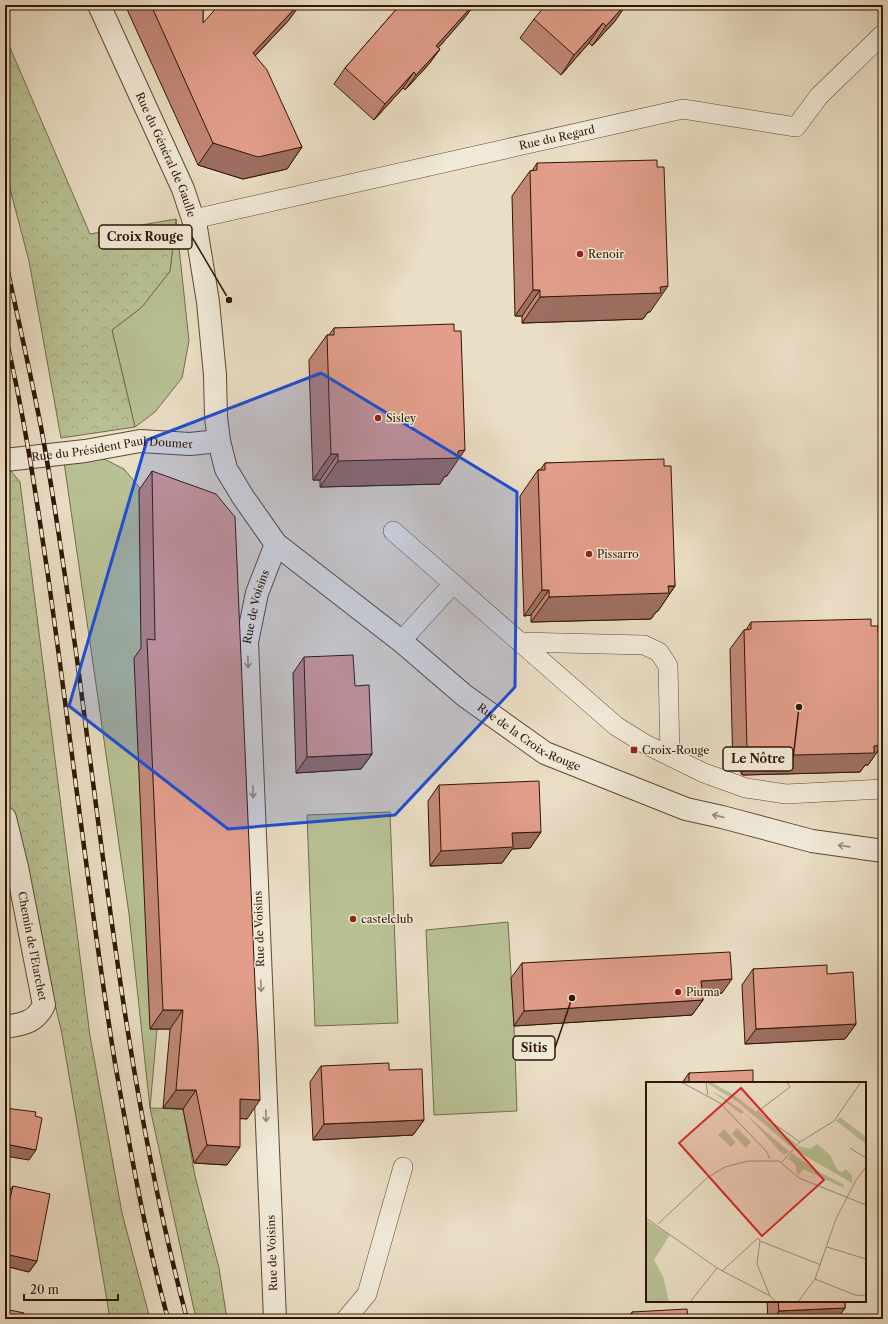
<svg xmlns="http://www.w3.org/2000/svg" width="888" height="1324" font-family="'Libre Caslon Text',serif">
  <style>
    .grass { fill: #b8c194; stroke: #746c4a }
    .forest { fill: url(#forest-crowns); stroke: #746c4a }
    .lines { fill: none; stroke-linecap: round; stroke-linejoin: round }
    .lane-casing { stroke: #5e4832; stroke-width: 20 }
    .street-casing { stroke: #5e4832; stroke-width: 24 }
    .lane { stroke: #f1ead9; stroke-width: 19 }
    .street { stroke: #f1ead9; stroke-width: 22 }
    .rail-casing { stroke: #301601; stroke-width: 4.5 }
    .rail { stroke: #f1ead9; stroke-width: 3; stroke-dasharray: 9; stroke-linecap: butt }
    .wall { fill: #c28878; stroke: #301601 }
    .shaded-wall { fill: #9e6f61; stroke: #301601 }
    .building { fill: #e29e8b; stroke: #301601 }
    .oneway { stroke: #9a8b78 }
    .marked { fill: #1d4ed8; fill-opacity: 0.2; stroke: #1d4ed8; stroke-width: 3; stroke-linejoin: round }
    .poi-dot { fill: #8f2418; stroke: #f1ead9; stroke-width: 1.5 }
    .labels { text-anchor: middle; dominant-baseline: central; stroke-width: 3; stroke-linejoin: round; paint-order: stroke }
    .street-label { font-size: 11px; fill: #301601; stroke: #f1ead9 }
    .poi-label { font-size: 11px; fill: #301601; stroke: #f1ead9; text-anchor: start }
    .inset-road { fill: none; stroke: #a08e77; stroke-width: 1 }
    .view { fill: #d62828; fill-opacity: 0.15; stroke: #d62828; stroke-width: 2 }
    .inset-edge { fill: none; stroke: #301601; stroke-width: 2 }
    .leader { fill: none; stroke: #301601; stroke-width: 1.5 }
    .callout-dot { fill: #301601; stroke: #f1ead9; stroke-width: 1.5 }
    .callout { fill: #f1ead9; stroke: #301601; stroke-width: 1.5 }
    .callout-label { font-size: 12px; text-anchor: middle; font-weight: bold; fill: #301601 }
  </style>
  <defs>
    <pattern id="forest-crowns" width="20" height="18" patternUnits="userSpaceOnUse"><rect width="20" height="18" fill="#b8c194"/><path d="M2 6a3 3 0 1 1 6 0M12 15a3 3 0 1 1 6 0" fill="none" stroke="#9ea57e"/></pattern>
  </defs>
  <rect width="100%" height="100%" fill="#eadec5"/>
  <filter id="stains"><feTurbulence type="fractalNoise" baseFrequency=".005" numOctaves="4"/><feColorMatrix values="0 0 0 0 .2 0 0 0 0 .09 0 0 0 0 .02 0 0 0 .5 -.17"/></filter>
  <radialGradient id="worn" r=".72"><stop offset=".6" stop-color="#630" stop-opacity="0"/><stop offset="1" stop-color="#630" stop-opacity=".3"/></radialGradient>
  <path class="grass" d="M176 219 189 341 182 378 155 412 135 427 112 330 142 307 170 271Z
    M102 458 124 469 144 493 162 1029H157L150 1108 129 914 64 462Z
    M390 812 398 1023 315 1026 307 815Z
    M508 922 514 1026 517 1111 434 1115 426 930Z"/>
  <path class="forest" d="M5 36 90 234 176 219 170 271 142 307 112 330 135 427 61 438 29 261 5 170Z
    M11 471 20 482 90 1036 122 1213 150 1319H110L62 1034 5 791V472Z
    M150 1108 183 1109 195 1176 219 1268 227 1319H196Z"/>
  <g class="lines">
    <defs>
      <g id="lane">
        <path id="s1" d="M194 219 683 109 796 127 819 96 883 34"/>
        <path d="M393 531 616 726 645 744 704 773 746 788 786 794 883 789"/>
        <path d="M401 641 453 584"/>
        <path d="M520 642 644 645 659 652 668 666 670 756"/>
        <path d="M346 1319 367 1294 403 1167"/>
      </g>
      <g id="street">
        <path id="s2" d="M99 5 183 189 196 228 208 302 215 375 216 417 219 441 226 469 243 497 276 544 401 641 465 696 545 753 686 809 722 817 812 841 883 851"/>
        <path id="s3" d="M5 460 85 451 140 441 190 444 219 441"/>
        <path id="s4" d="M5 818 17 867 44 1005C35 1023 23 1024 5 1027"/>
        <path id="s5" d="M275 1319 247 642 257 593 276 544"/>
      </g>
    </defs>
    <use href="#lane" class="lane-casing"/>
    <use href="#street" class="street-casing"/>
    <use href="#lane" class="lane"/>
    <use href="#street" class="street"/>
    <defs>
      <path id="rail" d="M5 258C17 314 30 371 41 427 55 502 65 577 76 652 106 875 129 1101 187 1319
        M5 334C24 413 36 495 48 576 71 738 89 901 115 1063 130 1149 145 1235 168 1319"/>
    </defs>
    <use href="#rail" class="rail-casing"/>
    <use href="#rail" class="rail"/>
  </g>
  <path class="wall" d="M125 5H203V23L289 20 255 56 302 147 287 169 243 179 198 165Z
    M400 5H474L466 16 438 48 440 49 429 64 405 90 403 88 374 120 334 84 345 68Z
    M534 19 616 20 592 46 589 43 561 75 520 38Z
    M537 163 650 312H648L643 319 522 323V316H515L512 196 530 171H532Z
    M334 328 454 331 447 476H445L440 484 320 487V480H313L311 425 309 360 327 335H329Z
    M545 463 664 466 675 586 658 611 656 612 651 619 531 622V615L524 616 520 496 538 470H540Z
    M152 471 247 1119 240 1118 227 1165 194 1163 183 1109 163 1108 170 1029H150L134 658 141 648 139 490Z
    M751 622 882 745 868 765H865L860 772 743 775 741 774V768L733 769 730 649 744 630H746Z
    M304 657 355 686 372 754 361 769 296 773 293 673Z
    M439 785 541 832 530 848 512 849 502 863 430 866 428 801Z
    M522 963 722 993 702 995 703 1000 692 1015 514 1026 511 978Z
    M753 969 827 974 856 1024 845 1039 745 1044 742 985Z
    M321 1066 424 1120 413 1135 313 1140 310 1082Z
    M689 1073 753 1083H682Z
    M13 1186 37 1261 29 1272 5 1266V1197Z
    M767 1301H845V1308L837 1319H768Z
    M632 1312 688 1319H627Z"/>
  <path class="shaded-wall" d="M298 5H300L289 20 237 75 253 53Z
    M473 5H474L466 16 426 62 436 46Z
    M625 5H626L616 20 592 46 606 26Z
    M603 23 589 43 561 75 574 55Z
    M440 49 429 64 405 90 416 75Z
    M414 72 403 88 374 120 385 104Z
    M213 143 302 147 287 169 243 179 198 165Z
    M668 286 650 312H648L643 319 522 323 540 297Z
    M533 290H540L522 316H515Z
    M465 450 447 476H445L440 484 320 487 338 461Z
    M331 454H338L320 480H313Z
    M675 586 658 611 656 612 651 619 531 622 549 597Z
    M542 590H549L531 615 524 616Z
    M882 745 868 765H865L860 772 743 775 741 774 755 755Z
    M747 749H754L741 768 733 769Z
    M372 754 361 769 296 773 307 757Z
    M541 832 530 848 512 849 502 863 430 866 441 851 512 833Z
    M732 979 722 993 691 995 701 981Z
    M703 1000 692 1015 514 1026 524 1011Z
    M163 1010H183L170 1029H150Z
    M856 1024 845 1039 745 1044 756 1029Z
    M176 1090H196L183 1109 163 1108Z
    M240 1099 260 1100 247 1119 227 1118Z
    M424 1120 413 1135 313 1140 324 1124Z
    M5 1144 36 1150 29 1160 5 1156Z
    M207 1145 240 1147 227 1165 194 1163Z
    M5 1254 37 1261 29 1272 5 1266Z
    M845 1308 837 1319H774L779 1311Z"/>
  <path class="building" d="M151 5H203V23L219 5H298L253 53 267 70 302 147 258 157 213 143Z
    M400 5H473L436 46 440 49 416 75 414 72 385 104 345 68Z
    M546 5H625L606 26 603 23 574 55 534 19Z
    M657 160V167H664L668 286 660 287 661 293 540 297V290H533L530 171 537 170V163Z
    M454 324V331H461L465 450 458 451V458L338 461V454H331L329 399 327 335H334V328Z
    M664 459V466H671L675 586H668L669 593 549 597V590H542L538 470H545V463Z
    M152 471 216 494 235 517 256 1007 258 1042 260 1100 240 1099V1147L207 1145 196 1090H176L183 1010H163L147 639 155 640Z
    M871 619V626H878L882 745 874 746V753L757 756 755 755 754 749H747L744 630 751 629V622Z
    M353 655 355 686 369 685 372 754 307 757 304 657Z
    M539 781 541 832 512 833 513 847 441 851 439 785Z
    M730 952 732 979 701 981 703 1000 524 1011 522 963Z
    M827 965V974L853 972 856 1024 756 1029 753 969Z
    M389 1063V1070L422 1069 424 1120 324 1124 321 1066Z
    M753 1070V1083H689V1073Z
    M5 1108 36 1112 35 1116 42 1118 36 1150 5 1144Z
    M13 1186 50 1194 37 1261 5 1254V1220Z
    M778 1301H845V1308L779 1311Z
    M5 1309 24 1313 23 1319H5Z
    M687 1309 688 1319H632V1312Z"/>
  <defs><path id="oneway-shaft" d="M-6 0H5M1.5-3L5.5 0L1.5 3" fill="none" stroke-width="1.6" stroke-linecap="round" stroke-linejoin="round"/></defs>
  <g class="oneway">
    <use href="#oneway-shaft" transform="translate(248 662) rotate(88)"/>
    <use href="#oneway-shaft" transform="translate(253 792) rotate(88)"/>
    <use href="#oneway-shaft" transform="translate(718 816) rotate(-167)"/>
    <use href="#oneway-shaft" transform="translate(844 846) rotate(-172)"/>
    <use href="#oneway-shaft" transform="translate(261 986) rotate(88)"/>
    <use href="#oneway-shaft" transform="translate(266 1116) rotate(88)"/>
  </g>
  <path class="marked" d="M321 373 517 492 515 687 395 815 228 829 69 706 147 440Z"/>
  <g class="poi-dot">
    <circle cx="580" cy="254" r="4"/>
    <circle cx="378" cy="418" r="4"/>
    <circle cx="589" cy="554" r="4"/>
    <rect x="630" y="746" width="8" height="8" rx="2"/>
    <circle cx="353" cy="919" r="4"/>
    <circle cx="678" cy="992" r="4"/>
  </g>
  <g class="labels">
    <g class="street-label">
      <text stroke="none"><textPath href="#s1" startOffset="372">Rue du Regard</textPath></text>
      <text stroke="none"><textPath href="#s2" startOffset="164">Rue du Général de Gaulle</textPath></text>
      <text stroke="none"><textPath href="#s3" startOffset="108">Rue du Président Paul Doumer</textPath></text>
      <text stroke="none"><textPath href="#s5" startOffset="714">Rue de Voisins</textPath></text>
      <text stroke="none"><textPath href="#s2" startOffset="896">Rue de la Croix-Rouge</textPath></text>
      <text transform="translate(259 929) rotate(-92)">Rue de Voisins</text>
      <text stroke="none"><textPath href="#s4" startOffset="131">Chemin de l'Etarchet</textPath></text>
      <text transform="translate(272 1253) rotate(-92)">Rue de Voisins</text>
    </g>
    <g class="poi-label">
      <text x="588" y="254">Renoir</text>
      <text x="386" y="418">Sisley</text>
      <text x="597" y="554">Pissarro</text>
      <text x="642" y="750">Croix-Rouge</text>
      <text x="361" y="919">castelclub</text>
      <text x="686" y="992">Piuma</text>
    </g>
  </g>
  <g transform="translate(646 1082)">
    <rect width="220" height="220" fill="#eadec5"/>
    <path d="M98 30 111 42 144 70 137 73ZM91 46 105 60 100 66 86 52ZM78 47 90 60 85 65 72 53Z" fill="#b8c194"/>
    <path d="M65 0 88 13 151 62 146 66 93 21 62 2ZM66 9 77 15 98 30 95 32ZM194 35 220 55V62L193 41 190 39ZM171 62 184 73 192 89 197 90 199 87 206 93V101L149 68 153 64 164 67ZM146 71 171 89 197 102 198 106 157 87 152 94 149 82 142 77ZM0 138 24 153 8 178 17 194 23 220H0Z" fill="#b8c194"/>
    <path class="inset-road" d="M35 0 74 21 120 69 124 77M60 0 62 13M141 0 144 5 111 30 154 60M204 66 220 76M135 81 154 60 188 39 215 0M0 136 71 186 124 214 130 220M12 142 61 96 79 85 102 79H133L153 96 220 123M114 159 175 183M181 165 220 177M76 189 112 156 114 159 111 182 124 214M169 197 209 213 220 214M44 220 71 186M152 220 169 197 190 137 210 98 220 85"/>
    <path class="view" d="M95 6 178 98 116 154 33 61Z"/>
    <rect width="220" height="220" class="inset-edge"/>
  </g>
  <path class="leader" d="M229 300L192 237M799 707L793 759M572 998L555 1048"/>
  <g class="callout-dot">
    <circle cx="229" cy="300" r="4"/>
    <circle cx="799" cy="707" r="4"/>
    <circle cx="572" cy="998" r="4"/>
  </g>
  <g class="callout">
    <rect x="99" y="225" width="93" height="24" rx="4"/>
    <rect x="723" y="747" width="70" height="24" rx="4"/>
    <rect x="513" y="1036" width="42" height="24" rx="4"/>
  </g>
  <g class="callout-label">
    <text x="145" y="241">Croix Rouge</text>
    <text x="758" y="763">Le Nôtre</text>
    <text x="534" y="1052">Sitis</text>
  </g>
  <rect width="888" height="1324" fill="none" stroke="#eadec5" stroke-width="20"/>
  <rect x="6" y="6" width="876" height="1312" fill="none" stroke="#301601" stroke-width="2"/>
  <rect x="10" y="10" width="868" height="1304" fill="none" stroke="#301601"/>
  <path d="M24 1294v6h94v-6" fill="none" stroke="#301601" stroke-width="2"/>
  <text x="30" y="1294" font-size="12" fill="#301601" stroke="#f1ead9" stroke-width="3" paint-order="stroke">20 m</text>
  <rect width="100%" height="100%" filter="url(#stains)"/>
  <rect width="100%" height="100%" fill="url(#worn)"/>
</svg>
